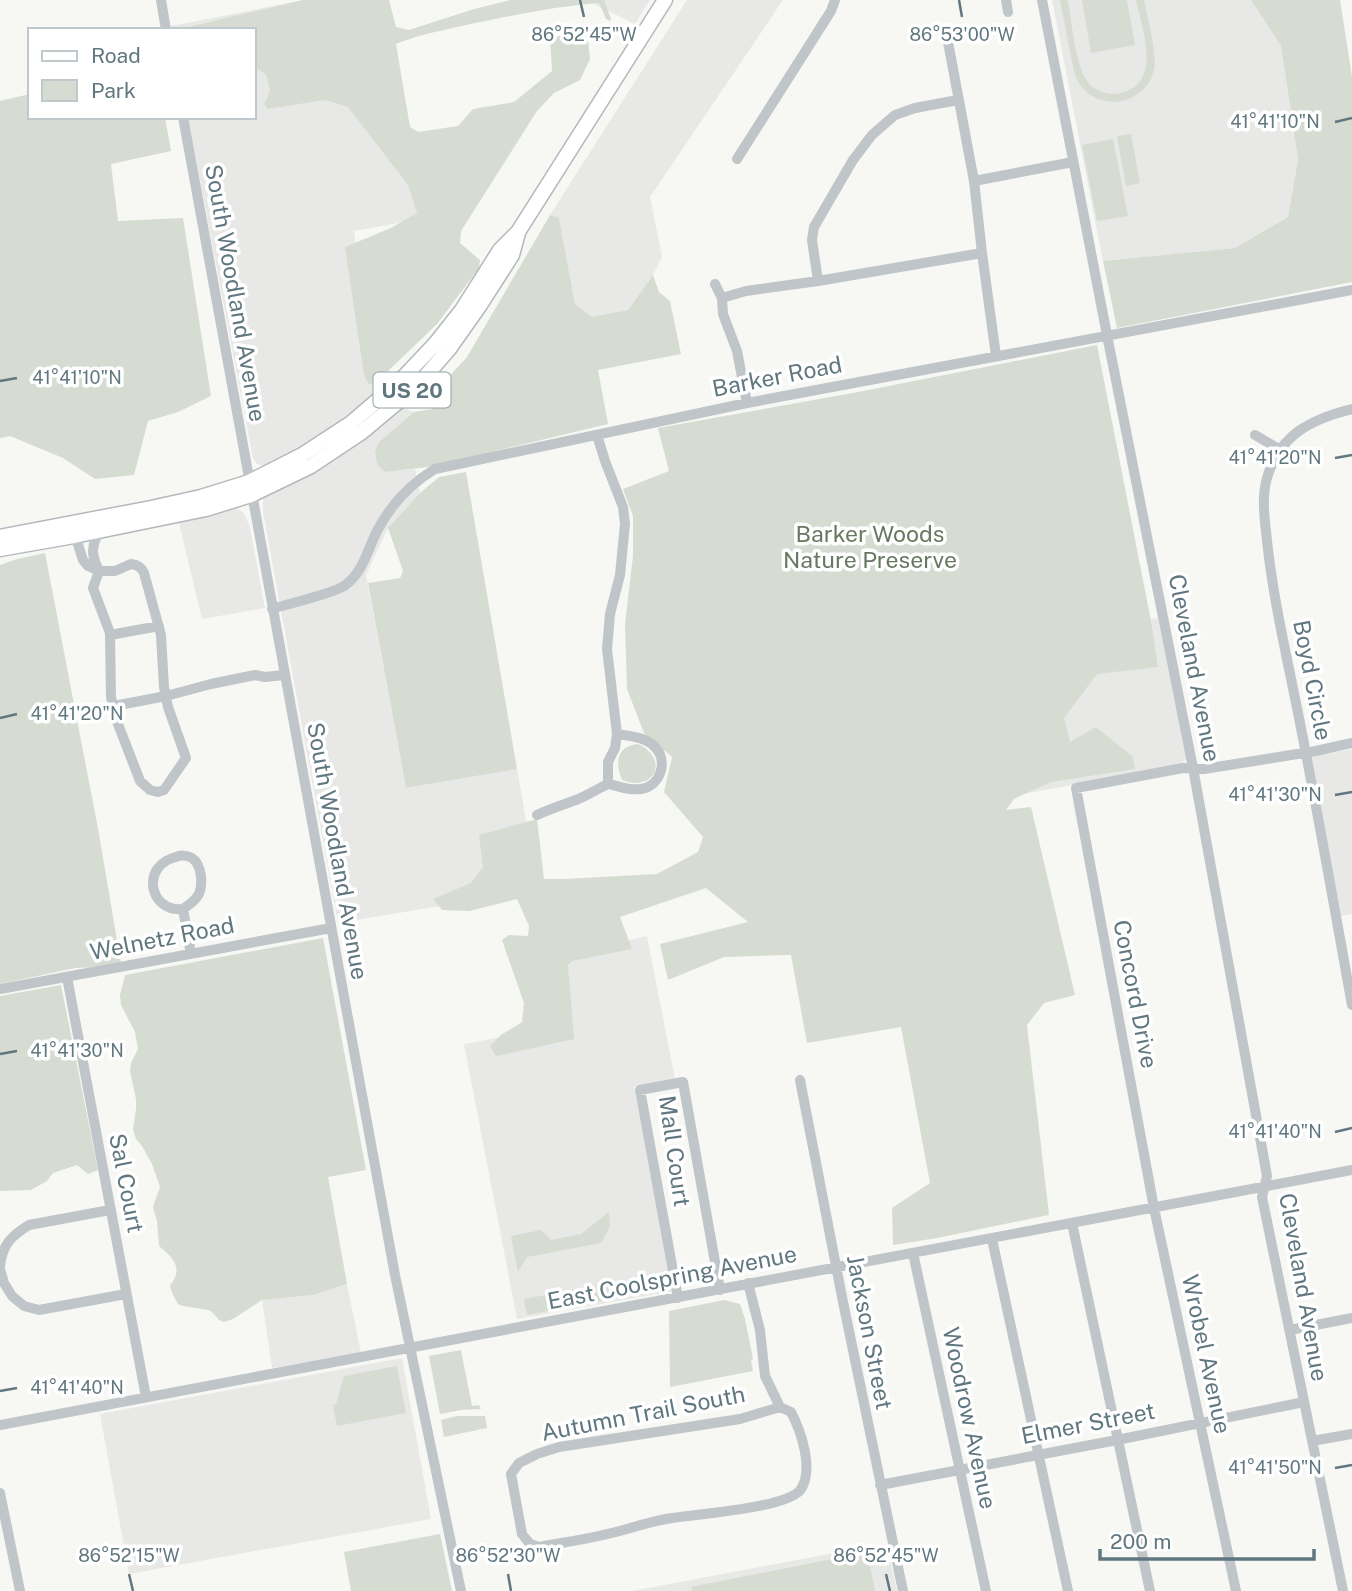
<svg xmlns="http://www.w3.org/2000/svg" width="1352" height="1591" font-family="'Public Sans',sans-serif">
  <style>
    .built { fill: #e8e8e7 }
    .green { fill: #d7dcd2 }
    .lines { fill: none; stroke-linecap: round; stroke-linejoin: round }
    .major-casing { stroke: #b2b9bc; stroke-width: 17 }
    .minor { stroke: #bfc5c8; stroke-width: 10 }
    .major { stroke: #fff; stroke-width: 14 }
    .ticks { fill: none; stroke: #607780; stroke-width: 2.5 }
    .labels { text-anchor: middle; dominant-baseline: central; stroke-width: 7; stroke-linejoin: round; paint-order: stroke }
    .shield { fill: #fff; stroke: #90a0a6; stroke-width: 2 }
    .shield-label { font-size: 21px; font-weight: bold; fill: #607780 }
    .street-label { font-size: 23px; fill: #607780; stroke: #fff }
    .park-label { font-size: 23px; fill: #677860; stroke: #fff }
    .ticks-label { font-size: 18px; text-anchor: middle; fill: #607780; stroke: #fff; stroke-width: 7; stroke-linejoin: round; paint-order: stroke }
  </style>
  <rect width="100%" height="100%" fill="#f7f7f3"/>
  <path class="built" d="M304 0 426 218 354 231 376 392 312 443 269 466H263L257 464 253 458 188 117H254V30H171V26Z
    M586 0H650L635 24Z
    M687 0H783L650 197 662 257 653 275 628 310 593 318 575 304 559 218 550 215Z
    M1052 0H1251L1281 46 1298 159 1288 217 1235 248 1103 261Z
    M401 407 414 412 379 442 385 472 415 469 420 493 388 528 366 575 406 788 517 769 538 890 338 923 263 512V498L270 491Z
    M237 508 245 515 250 528 265 608 202 619 179 523Z
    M1158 618 1186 759 1181 765 1006 797 981 652Z
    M1352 749V914L1341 916 1312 757Z
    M647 936 675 1079 634 1087 673 1291 517 1319 464 1044 573 1024 562 956Z
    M347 1284 361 1353 272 1368 262 1300 313 1295Z
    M402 1358 431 1519 129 1574 100 1414Z
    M877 1545 887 1546 897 1591H632Z"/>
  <path class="green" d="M303 0H389L396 27 409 30 474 9 510 0H604L611 19 610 21 606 19 599 3C557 6 516 15 475 23 449 29 420 34 396 44L410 127 418 132 458 126 473 109 514 102 552 71 550 38 585 30 588 41 590 59 580 80 554 93 537 111 461 231 460 243 480 260 479 268 437 324 388 371 369 385 364 375 345 247 391 228 417 213 408 185 348 107 325 100 267 109 264 104 270 91 266 74 254 67V30H184V28Z
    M1060 0H1068C1071 19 1076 65 1086 79 1091 88 1103 94 1113 94 1121 94 1127 91 1134 87 1158 70 1141 24 1136 0H1144C1147 17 1158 54 1154 70 1147 99 1113 111 1089 94 1081 88 1077 80 1074 72Z
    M1082 0H1127L1135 45 1091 53Z
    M1251 0H1340L1352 77V282L1117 328 1103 261 1235 248 1288 217 1298 159 1281 46Z
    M30 94V117H165L171 151 111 164 118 221 183 218 211 396 178 412 148 421 134 475 95 479 63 458 10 436 0 438V101Z
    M1131 134 1140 183 1126 186 1117 136Z
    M1113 139 1128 216 1097 221 1082 145Z
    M550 215 559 218 575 304 592 317 628 310 653 275 659 292 670 301 681 354 598 370 608 424 428 467 385 472 377 464 375 451 379 442 414 412 432 409V395L467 357Z
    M1097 345 1151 621 1158 667 1097 674 1064 718 1070 742 1096 727 1133 757 1135 769 1051 782 1014 799 1006 810 1031 807 1075 995 1044 1003 1027 1025 1049 1215 937 1238 893 1245 892 1208 930 1183 901 1027 807 1043 791 955 724 957 668 980 660 944 748 922 706 888 620 917 632 949 572 961 568 965 574 1039 496 1056 490 1046 501 1035 522 1022 524 1003 502 940 509 935 528 936 529 926 517 899 469 911 442 910 433 899 471 883 483 867 479 835 537 819 544 879H564L657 874 698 852 703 837 664 792 672 757 644 733 627 689 625 624 633 556V516L623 489 669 471 658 428 853 393Z
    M466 472 517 769 406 788 368 583 400 578 403 571 388 528 420 493 439 477Z
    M45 553 99 834 121 964 100 967 75 968 0 984V565L17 559Z
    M638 744C670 759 655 793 622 780 615 763 616 746 638 744Z
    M323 938 366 1170 328 1177 347 1284 313 1295 262 1300 233 1319 224 1322 219 1320 212 1312 208 1310 183 1306 178 1304 173 1295 170 1286C184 1267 173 1258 159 1246L157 1221 153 1207 160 1187 152 1164 142 1146 136 1139 133 1129 136 1109V1099L130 1071 131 1063 138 1049 135 1032 121 1005 120 995 125 975Z
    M61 985 98 1170 88 1174 77 1165 53 1173 47 1181 31 1190 0 1191V996Z
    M609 1212 610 1226 601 1243 527 1257 518 1272 511 1236 541 1230 551 1240 581 1234Z
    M662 1274 665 1288 527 1315 524 1299Z
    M724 1300 740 1304 745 1319 753 1359 751 1360 753 1371 670 1387 669 1311Z
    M461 1350 472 1406 479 1405 481 1409 461 1410 440 1414 429 1356Z
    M397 1366 406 1413 337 1426 333 1405 336 1404 344 1376Z
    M457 1416H485L487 1428 444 1437 441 1420Z
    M440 1534 452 1591H351L344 1552Z
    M867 1552 875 1591H692L691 1587Z"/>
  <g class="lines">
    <defs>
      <path id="major" d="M0 537 151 508 201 497 249 482 302 455 351 423 399 382 435 344 462 310 500 250 518 232 665 0
        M0 549 74 536 206 509 251 495 311 466 362 432 417 386 449 349 480 305 512 255 518 233"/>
    </defs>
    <use href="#major" class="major-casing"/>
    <path class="minor" d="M161 0 166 30
      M1006 0 1008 12
      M1042 0 1107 335 1193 768 1267 1176 1262 1197 1343 1591
      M948 42 974 181 982 253 996 356
      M183 117 395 1275 461 1591
      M737 159 831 11 835 0
      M974 181 1073 162
      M818 281 812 240 814 227 853 160 872 135 895 115 915 108 958 100
      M715 284 722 298 723 314 737 351 747 403
      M722 298 746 291 818 281 982 253
      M1352 409C1311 419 1279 435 1267 478 1261 499 1265 520 1267 541 1273 597 1286 653 1297 708 1317 807 1334 906 1352 1005
      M1255 435 1279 449
      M73 529 83 560 88 566 99 571
      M99 531C91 548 91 554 99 571
      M131 564C138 565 141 567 144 573L161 635 164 687 168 707 186 758 164 790 158 792 150 790 140 781 116 719 111 697 110 633 93 588 99 571H115Z
      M272 609C290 603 329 595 344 586 363 573 367 551 377 531 390 506 410 484 435 469L747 403 1352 290
      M110 635 159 626
      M114 706 166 696 211 684 255 675 265 677 284 675
      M608 784C619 786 630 791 641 789 661 786 669 760 654 746 645 737 629 736 617 734
      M537 815C549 809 562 805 576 800 587 796 597 789 608 784V762L615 748 617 734 607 649 610 614 620 575 625 524 623 507 605 461 597 435
      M183 909C148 912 141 865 176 857 180 855 187 855 192 858 202 865 203 884 199 894 195 901 189 905 183 909L191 954
      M67 977 146 1397
      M0 989 331 928
      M800 1080 843 1302 903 1591
      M1072 1223 1150 1591
      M992 1239 1068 1591
      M913 1253 986 1591
      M0 1267C2 1245 11 1236 29 1225L110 1210
      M0 1269 4 1283 12 1296 24 1306 39 1310 126 1294
      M748 1283 760 1330 765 1376 780 1407 791 1412C801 1431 814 1469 801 1489 788 1509 691 1514 666 1519 644 1523 624 1531 603 1535 582 1540 560 1543 539 1547L530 1544 522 1534 511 1474 519 1463 537 1454 559 1447 740 1419 780 1407
      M678 1298 640 1090 683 1082 720 1290
      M1290 1330 1352 1318
      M0 1425 1352 1170
      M1312 1441 1352 1434
      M880 1485 1117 1440 1304 1402
      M0 1493 20 1591
      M1236 1591 1154 1208 1076 788 1183 768 1204 769 1316 751 1352 743"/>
    <use href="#major" class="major"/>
  </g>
  <path class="ticks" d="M580 0 584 17M959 0 962 17M1335 122 1352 118M0 381 17 378M1335 458 1352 455M0 718 17 714M1335 795 1352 792M0 1054 17 1051M1335 1132 1352 1128M0 1391 17 1388M1335 1468 1352 1465M129 1574 133 1591M508 1574 511 1591M886 1574 890 1591"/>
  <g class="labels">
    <rect class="shield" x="373.5" y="372.5" width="77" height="35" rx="5"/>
    <g class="shield-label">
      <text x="412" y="390">US 20</text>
    </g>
    <g class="street-label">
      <text transform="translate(236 293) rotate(80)">South Woodland Avenue</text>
      <text transform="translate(777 376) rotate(-11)">Barker Road</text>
      <text transform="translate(1195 668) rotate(79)">Cleveland Avenue</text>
      <text transform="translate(1313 680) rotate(79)">Boyd Circle</text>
      <text transform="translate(338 851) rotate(80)">South Woodland Avenue</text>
      <text transform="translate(162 938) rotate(-11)">Welnetz Road</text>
      <text transform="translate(1136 994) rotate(79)">Concord Drive</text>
      <text transform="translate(675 1151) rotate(82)">Mall Court</text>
      <text transform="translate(127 1183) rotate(79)">Sal Court</text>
      <text transform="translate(672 1277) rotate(-11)">East Coolspring Avenue</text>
      <text transform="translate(1304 1287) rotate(80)">Cleveland Avenue</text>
      <text transform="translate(870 1332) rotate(79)">Jackson Street</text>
      <text transform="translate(1207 1354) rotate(78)">Wrobel Avenue</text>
      <text transform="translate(643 1413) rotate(-11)">Autumn Trail South</text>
      <text transform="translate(970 1418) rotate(78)">Woodrow Avenue</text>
      <text transform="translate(1088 1423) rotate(-11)">Elmer Street</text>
    </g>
    <g class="park-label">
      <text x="870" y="533">Barker Woods<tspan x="870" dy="26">Nature Preserve</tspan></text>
    </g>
  </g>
  <g class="ticks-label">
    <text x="584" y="41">86°52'45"W</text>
    <text x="962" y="41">86°53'00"W</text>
    <text x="1275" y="128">41°41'10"N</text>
    <text x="77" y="384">41°41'10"N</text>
    <text x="1275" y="464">41°41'20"N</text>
    <text x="77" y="720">41°41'20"N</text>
    <text x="1275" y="801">41°41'30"N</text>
    <text x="77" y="1057">41°41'30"N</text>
    <text x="1275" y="1138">41°41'40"N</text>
    <text x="77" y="1394">41°41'40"N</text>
    <text x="1275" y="1474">41°41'50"N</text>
    <text x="129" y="1562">86°52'15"W</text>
    <text x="508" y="1562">86°52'30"W</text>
    <text x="886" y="1562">86°52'45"W</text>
  </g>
  <rect x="28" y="28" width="228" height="91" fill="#ffffff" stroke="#bfc9cc" stroke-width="2"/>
  <rect x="42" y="51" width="35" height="10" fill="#ffffff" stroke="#bfc9cc" stroke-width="2"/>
  <text x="91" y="63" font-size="21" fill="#607780">Road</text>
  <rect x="42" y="80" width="35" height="21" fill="#d7dcd2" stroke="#bfc9cc" stroke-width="2"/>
  <text x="91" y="98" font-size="21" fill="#607780">Park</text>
  <path d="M1100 1549v10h214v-10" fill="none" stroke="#607780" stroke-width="3.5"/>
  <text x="1110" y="1549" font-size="21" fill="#607780" stroke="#ffffff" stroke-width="5" paint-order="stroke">200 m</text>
</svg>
